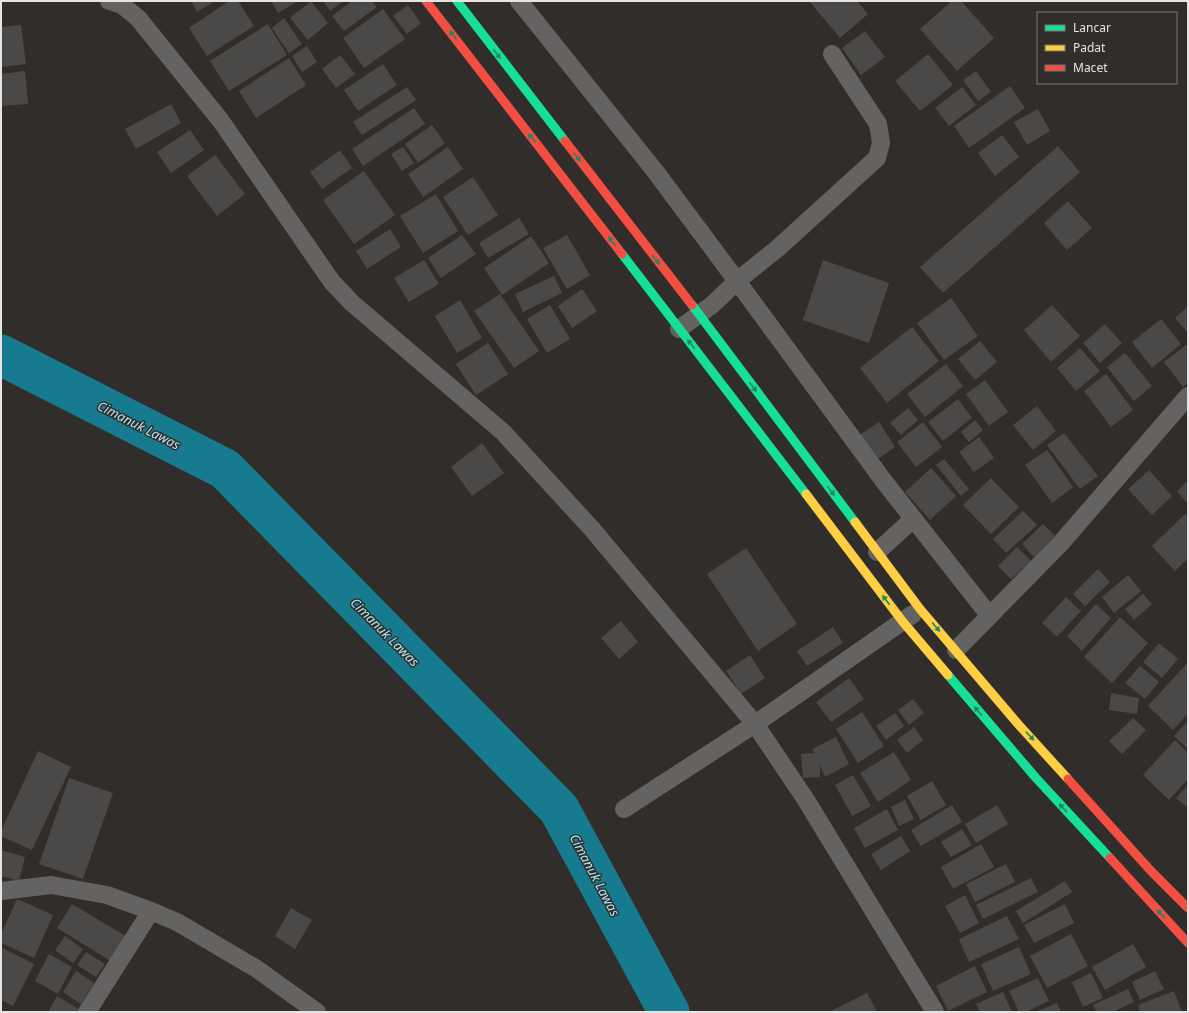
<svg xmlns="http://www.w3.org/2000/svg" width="1189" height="1013" font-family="'Noto Sans',sans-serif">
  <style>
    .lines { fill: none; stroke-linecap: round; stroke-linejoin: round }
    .river { stroke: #177b90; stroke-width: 41 }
    .building { fill: #4b4948 }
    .street { stroke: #656362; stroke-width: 18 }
    .fast { stroke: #16e098; stroke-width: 9 }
    .slow { stroke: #ffcf43; stroke-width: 9 }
    .jam { stroke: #f24e42; stroke-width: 9 }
    .oneway { fill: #248661 }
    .labels { text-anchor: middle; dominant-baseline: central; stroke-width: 3; stroke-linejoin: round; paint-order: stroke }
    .water-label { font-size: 13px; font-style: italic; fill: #b1e8f8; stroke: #312d2a }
  </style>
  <rect width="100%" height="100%" fill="#302d2b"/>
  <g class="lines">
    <path class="river" d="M1 355 225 469 559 809 669 1012"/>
  </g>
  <path class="building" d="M191 1H215L197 12Z
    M229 1H238L254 26 207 56 189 28Z
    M271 1H298L278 13Z
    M311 1 328 23 308 40 290 18Z
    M323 1H343L330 11Z
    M352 1H372L377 7 344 31 332 16Z
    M809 1H857L868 14 840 38Z
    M952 1H961L994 38 957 71 920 29Z
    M408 5 421 23 407 34 393 16Z
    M383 9 405 39 364 68 343 38Z
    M284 18 302 44 289 53 272 28Z
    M268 24 287 55 229 91 210 61Z
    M21 25 26 64 1 67V27Z
    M865 31 885 57 861 75 842 48Z
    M307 46 317 62 302 72 292 56Z
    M928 54 953 85 920 111 895 81Z
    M340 55 355 74 336 88 322 69Z
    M289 58 306 85 256 118 239 91Z
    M383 64 397 85 358 111 344 90Z
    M25 71 28 104 1 106V74Z
    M976 71 991 92 978 101 963 80Z
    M1010 86 1025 108 969 148 954 126Z
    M407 87 416 100 362 135 353 122Z
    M962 87 976 105 949 126 935 108Z
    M171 104 181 123 136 149 125 129Z
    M414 108 425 124 363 166 352 149Z
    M1038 109 1050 131 1027 145 1014 122Z
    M432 125 445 143 418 163 405 144Z
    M190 130 204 150 171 173 157 152Z
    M1002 135 1019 157 995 176 978 153Z
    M1058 146 1080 172 943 293 920 267Z
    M403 147 414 163 402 171 391 154Z
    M448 147 463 169 423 197 408 174Z
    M340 150 352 168 322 189 310 172Z
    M215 155 245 194 217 216 187 176Z
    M364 171 395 215 354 244 323 200Z
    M473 177 498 215 468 235 443 197Z
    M436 194 458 231 423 253 400 216Z
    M1068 201 1092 228 1067 250 1044 223Z
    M519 218 529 234 488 258 479 243Z
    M390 229 401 247 367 269 356 251Z
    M462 235 476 254 441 278 428 258Z
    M567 235 590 275 567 289 543 248Z
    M531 236 549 263 502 295 484 268Z
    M424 260 439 284 409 302 394 278Z
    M823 260 889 283 869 343 803 320Z
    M554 276 562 293 523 312 515 294Z
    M582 289 597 311 572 328 558 306Z
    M500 294 539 351 514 368 474 311Z
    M951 298 978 336 944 360 917 323Z
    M460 300 482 338 457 353 435 316Z
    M550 305 570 339 547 353 527 319Z
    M1052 305 1080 336 1051 362 1024 330Z
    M1188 306V333L1175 318Z
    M1161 319 1181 344 1152 368 1132 342Z
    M1105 324 1122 343 1100 363 1083 343Z
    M912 327 939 361 887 403 860 368Z
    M980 341 997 362 975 380 958 359Z
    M488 343 508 374 476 395 456 364Z
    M1186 345 1188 347V383L1183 387 1164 362Z
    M1080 348 1100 371 1076 391 1057 368Z
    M1125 353 1152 386 1134 401 1107 367Z
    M946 364 963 386 925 417 907 394Z
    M1106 374 1133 410 1111 427 1084 391Z
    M985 380 1008 412 989 426 966 394Z
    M958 399 972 418 943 441 928 422Z
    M1037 406 1056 431 1033 450 1013 425Z
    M908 408 918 420 901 435 890 423Z
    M975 420 983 430 969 442 961 432Z
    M879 422 895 447 872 463 855 438Z
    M923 422 942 447 916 467 897 442Z
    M1064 433 1098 476 1080 489 1047 445Z
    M979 437 994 458 974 472 959 452Z
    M482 443 504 473 472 496 451 467Z
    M1047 450 1073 487 1052 503 1025 465Z
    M944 459 969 489 961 496 936 465Z
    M931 468 956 496 930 520 905 492Z
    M1149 470 1172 496 1152 515 1128 489Z
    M991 478 1019 507 991 534 963 505Z
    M1188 481V504L1177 491Z
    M1023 511 1037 525 1006 553 993 539Z
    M1185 514 1188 517V558L1175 571 1152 546Z
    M1043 524 1055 536 1034 557 1022 544Z
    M1017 547 1031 561 1011 579 998 566Z
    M746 548 797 624 758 651 707 574Z
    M1098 569 1110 582 1085 606 1073 594Z
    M1128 575 1141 591 1114 613 1102 597Z
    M1143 594 1152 604 1134 620 1125 609Z
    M1066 597 1081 611 1057 637 1042 623Z
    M1096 604 1111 618 1082 651 1067 636Z
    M1120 617 1148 643 1112 683 1084 657Z
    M621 621 638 642 619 659 601 638Z
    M833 627 843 643 807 666 797 651Z
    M1159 643 1178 659 1162 678 1143 662Z
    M750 655 765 678 741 694 726 671Z
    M1188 662V713L1173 730 1148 706Z
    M1140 666 1159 682 1145 699 1125 683Z
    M849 678 864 699 831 722 816 702Z
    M1111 693 1139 698 1137 714 1109 710Z
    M913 699 924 713 909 725 898 710Z
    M862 712 884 746 858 763 836 729Z
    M895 713 904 726 886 740 876 726Z
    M1133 718 1146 730 1122 754 1109 741Z
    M1188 721V749L1174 736Z
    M914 727 923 740 907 753 897 740Z
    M836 737 849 764 825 777 820 765V777L803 778 801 754 814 753 812 749Z
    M1175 740 1188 753V779L1169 800 1143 775Z
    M38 751 71 767 32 850 1 836V831Z
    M894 752 911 780 878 802 860 773Z
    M853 775 871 806 852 816 835 785Z
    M69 778 113 793 83 879 39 864Z
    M932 781 946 805 921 820 907 796Z
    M1188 785V808L1176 798Z
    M905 800 914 819 899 826 891 807Z
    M952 805 962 822 921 846 911 830Z
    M997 805 1008 824 976 843 965 824Z
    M887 809 898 830 865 848 854 828Z
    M962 829 972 845 951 857 941 842Z
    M901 836 910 851 881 870 871 854Z
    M981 844 994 867 953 889 941 867Z
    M1 850 25 857 19 881 1 876Z
    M1006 864 1015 882 975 902 966 884Z
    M1031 878 1038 892 983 919 976 905Z
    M1065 881 1072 892 1023 923 1016 911Z
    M965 895 979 923 960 933 945 906Z
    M17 899 53 915 34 958 1 943V934Z
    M72 904 129 938 114 963 57 928Z
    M1065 904 1074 923 1034 943 1024 925Z
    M291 908 312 920 295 949 275 936Z
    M1007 916 1019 939 969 962 959 939Z
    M1071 934 1088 966 1047 988 1030 956Z
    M65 936 83 949 73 963 55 950Z
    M1133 944 1146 967 1105 990 1092 967Z
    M1019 947 1031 974 993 991 981 964Z
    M3 948 34 964 13 1006 1 1000V952Z
    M86 952 105 964 96 977 77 965Z
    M49 954 72 967 58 994 35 981Z
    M975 966 987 992 948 1011 936 986Z
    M76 971 94 983 81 1004 63 992Z
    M1155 971 1164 989 1140 1000 1132 982Z
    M1091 973 1103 998 1083 1007 1072 982Z
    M1038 978 1049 1001 1026 1012H1019L1009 991Z
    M1128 989 1134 1002 1113 1012H1097L1093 1005Z
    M1174 991 1182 1012H1140L1138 1005Z
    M1003 992 1012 1012H980L976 1004Z
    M867 993 877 1012H829Z
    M57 996 82 1011V1012H48Z
    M1057 1003 1061 1012H1036Z"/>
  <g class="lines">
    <path class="street" d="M109 1 122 5 138 18 221 121 332 282 352 303 503 432 592 529 755 724 806 800 935 1012
      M519 1 655 171 737 281 883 480 989 615
      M679 329 712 305 737 281 778 248 877 158 881 143 878 124 832 54
      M877 552 913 519
      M956 650 1061 543 1188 396
      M624 809 755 724 913 614
      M1 891 51 885 107 895 151 911 177 922 257 969 317 1012
      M87 1012 151 911"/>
    <path class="fast" d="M457 1 565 141
      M622 254 806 494
      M692 305 855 522
      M948 675 1036 778 1110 858"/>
    <path class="slow" d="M806 494 903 622 948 675
      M855 522 920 609 1018 724 1068 779"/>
    <path class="jam" d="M426 1 622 254
      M565 141 692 305
      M1068 779 1151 871 1188 908
      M1110 858 1188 943"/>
  </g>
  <defs><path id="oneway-solid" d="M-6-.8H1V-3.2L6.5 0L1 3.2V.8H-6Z"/></defs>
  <g class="oneway">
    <use href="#oneway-solid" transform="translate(453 35) rotate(-128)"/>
    <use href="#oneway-solid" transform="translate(497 54) rotate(52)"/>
    <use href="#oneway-solid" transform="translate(532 138) rotate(-128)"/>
    <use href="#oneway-solid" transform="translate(577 157) rotate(52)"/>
    <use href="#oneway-solid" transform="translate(612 241) rotate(-128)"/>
    <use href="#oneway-solid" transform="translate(656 260) rotate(52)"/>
    <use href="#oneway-solid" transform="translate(691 344) rotate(-128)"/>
    <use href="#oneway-solid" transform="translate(753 387) rotate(53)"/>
    <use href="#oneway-solid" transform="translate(831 491) rotate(53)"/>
    <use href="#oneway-solid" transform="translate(886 600) rotate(-127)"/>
    <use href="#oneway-solid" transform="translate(936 627) rotate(49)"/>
    <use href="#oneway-solid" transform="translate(978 711) rotate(-131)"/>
    <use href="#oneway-solid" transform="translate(1030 736) rotate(47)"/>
    <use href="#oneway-solid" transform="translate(1063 808) rotate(-133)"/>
    <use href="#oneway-solid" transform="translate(1161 914) rotate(-133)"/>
  </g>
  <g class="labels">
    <g class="water-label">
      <text transform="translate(139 425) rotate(27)">Cimanuk Lawas</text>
      <text transform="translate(385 632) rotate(45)">Cimanuk Lawas</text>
      <text transform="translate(595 875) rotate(62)">Cimanuk Lawas</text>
    </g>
  </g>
  <rect width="1189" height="1013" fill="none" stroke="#e7e5e3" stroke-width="4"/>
  <rect x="1037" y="12" width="140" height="72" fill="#312d2a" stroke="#7a7774"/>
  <rect x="1045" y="25" width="20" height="6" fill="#16e098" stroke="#7a7774"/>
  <text x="1073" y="32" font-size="12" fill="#e7e5e3">Lancar</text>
  <rect x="1045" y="45" width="20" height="6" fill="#ffcf43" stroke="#7a7774"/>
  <text x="1073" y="52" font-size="12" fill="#e7e5e3">Padat</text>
  <rect x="1045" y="65" width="20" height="6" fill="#f24e42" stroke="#7a7774"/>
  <text x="1073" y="72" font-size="12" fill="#e7e5e3">Macet</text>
</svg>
